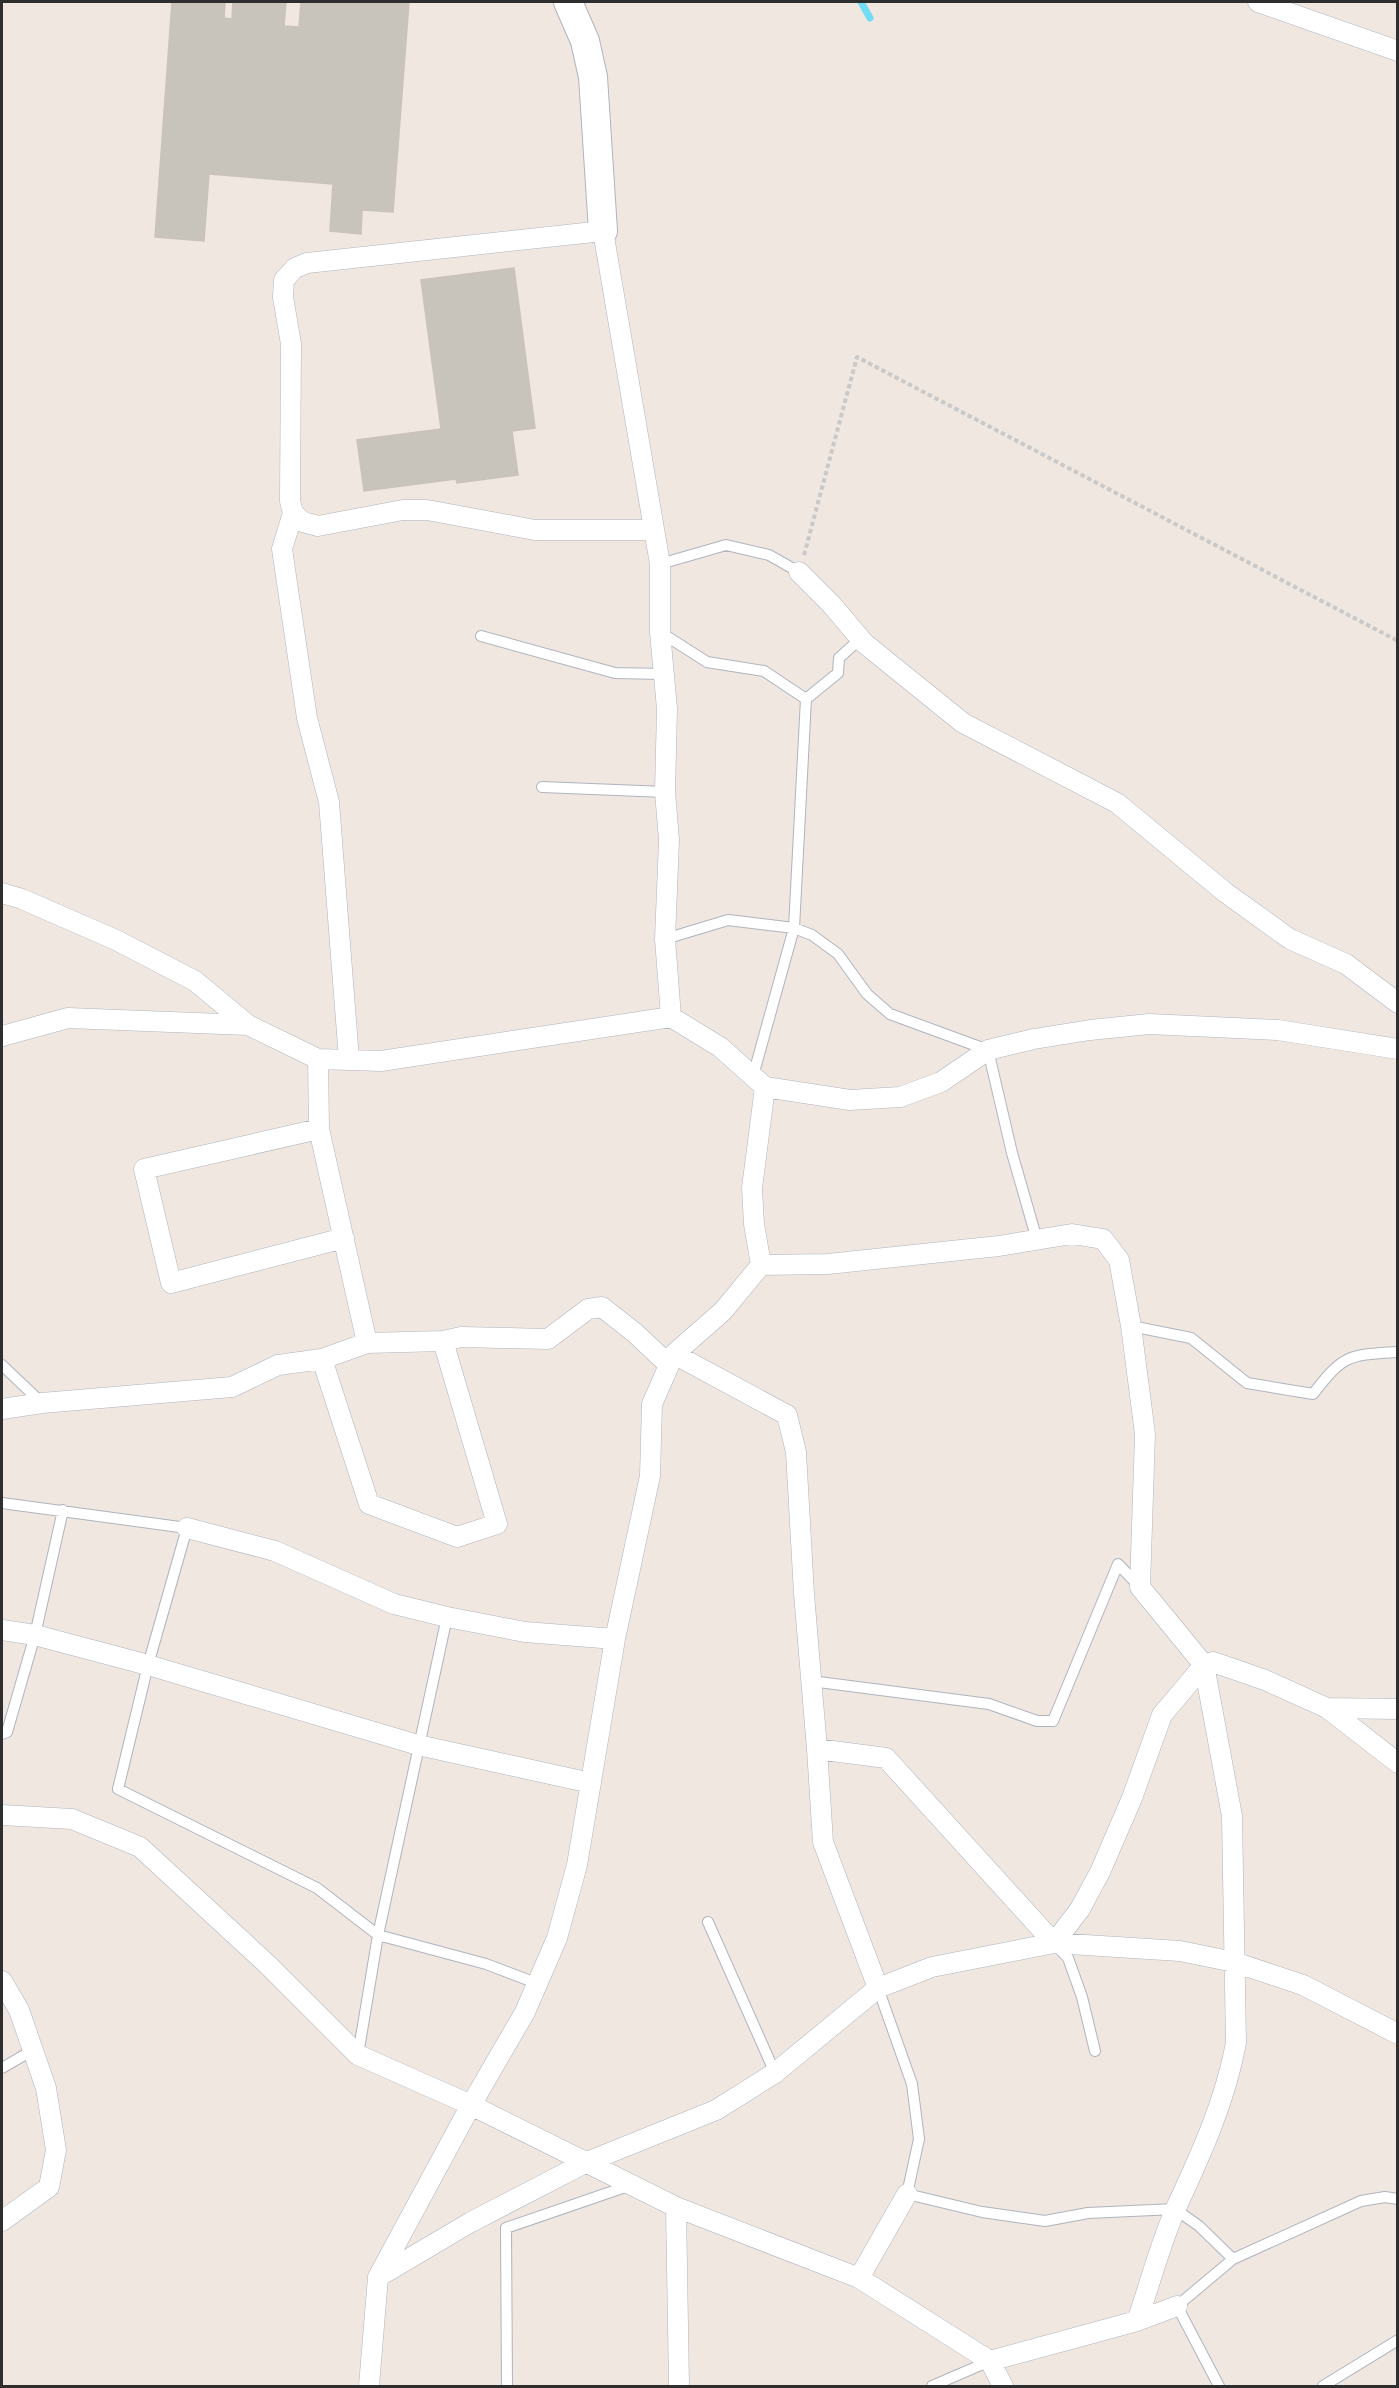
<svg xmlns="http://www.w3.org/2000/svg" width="1399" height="2388" font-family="'Archivo Narrow',sans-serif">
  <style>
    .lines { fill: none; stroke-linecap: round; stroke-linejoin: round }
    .stream { stroke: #71dcf3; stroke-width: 7 }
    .building { fill: #c8c3bb; stroke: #cbc3b9; stroke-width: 1.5 }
    .lane-casing { stroke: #b0b4be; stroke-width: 12 }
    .street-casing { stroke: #b0b4be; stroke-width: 21 }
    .secondary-casing { stroke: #b0b4be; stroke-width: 30 }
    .path { stroke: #c9c9c9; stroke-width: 4; stroke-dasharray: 4.5 3; stroke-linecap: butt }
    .lane { stroke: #fff; stroke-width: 10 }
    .street { stroke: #fff; stroke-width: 20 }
    .secondary { stroke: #fff; stroke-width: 28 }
  </style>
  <rect width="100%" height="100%" fill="#efe7e0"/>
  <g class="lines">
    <path class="stream" d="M861 2 870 18"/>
  </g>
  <path class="building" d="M172 2H225L224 18 232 19 233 2H286L284 26 299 27 301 2H409L393 212 362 210 361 234 330 231 333 184 209 174 204 241 155 237Z
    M514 268 535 428 512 431 518 475 457 483 456 479 364 491 357 440 441 429 421 280Z"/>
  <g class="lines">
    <defs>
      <path id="lane" d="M660 564 726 545 769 555 799 572
        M660 632 707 662 764 671 806 699 794 928 753 1076
        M481 636 615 673 664 674
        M806 699 838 673 839 658 860 639
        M542 787 665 792
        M665 939 728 920 794 928 812 935 838 954 867 994 890 1014 988 1050 1012 1153 1037 1240
        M1131 1326 1191 1338 1247 1383 1313 1394C1344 1354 1348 1355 1398 1352
        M2 1365 42 1403
        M2 1503 187 1528 148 1665 118 1789 317 1888 378 1935 486 1964 536 1983
        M811 1681 989 1704 1037 1721H1053L1118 1564 1140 1587
        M2 1734 7 1732 35 1635 63 1510
        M708 1922 775 2073
        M1054 1943 1068 1958 1082 1997 1095 2051
        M878 1988 912 2084 919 2139 907 2194 982 2212 1045 2221 1088 2213 1175 2209 1199 2226 1233 2259
        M358 2055 378 1935 447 1617
        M2 2068 33 2050
        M507 2386 506 2228 631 2185
        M932 2386 990 2361
        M1219 2386 1177 2306 1233 2259 1361 2201 1385 2197 1398 2199
        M1323 2386 1398 2340"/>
      <path id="street" d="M1258 2 1398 51
        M293 513 290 501 291 344 283 297 284 280 295 268 307 263 603 231 660 564V632L667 709 665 792 669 840 665 939 671 1017
        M799 572 832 605 864 643 963 723 1117 803 1226 893 1290 939 1346 964 1398 1003
        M2 893 22 899 116 940 195 981 248 1025 318 1059 381 1061 671 1017 720 1047 765 1087 850 1100 900 1097 941 1082 988 1050 1034 1039 1090 1030 1149 1024 1278 1030 1398 1049
        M2 1036 68 1018 248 1025
        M318 1059 319 1129 367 1343
        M349 1059 329 802 307 718 282 549 293 513 303 522 318 526 403 510H427L535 530H653
        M319 1129 144 1169 171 1283 344 1238
        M761 1265 754 1224 752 1188 765 1087
        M443 1341 461 1337 548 1339 588 1309 602 1307 635 1333 669 1365
        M674 1354 787 1415 796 1452 804 1594 817 1749 823 1842 878 1988
        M2 1409 42 1403 232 1387 278 1365 322 1359 367 1343 443 1341 497 1524 457 1537 369 1504 322 1359
        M187 1528 275 1551 394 1604 447 1617 525 1632 615 1639
        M2 1630 35 1635 148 1665 418 1745 591 1783
        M1327 1708 1398 1709
        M817 1749 886 1758 1054 1943
        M2 1815 72 1819 140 1847 267 1964 358 2055 471 2105 676 2207 859 2278 990 2361 1003 2386
        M1054 1943 1080 1909 1100 1872 1132 1798 1162 1715 1204 1665 1213 1662 1265 1680 1327 1708 1398 1763
        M2 1981 19 2010 46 2088 56 2150 49 2187 2 2221
        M676 2207 679 2386
        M378 2277 471 2222 587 2162 716 2110 775 2073 878 1988 932 1967 1054 1943 1180 1951 1234 1962 1303 1985 1398 2034
        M859 2278 907 2194
        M990 2361 1137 2321 1177 2306
        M369 2386 378 2277 471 2105 525 2012 557 1938 577 1865 615 1639 650 1476 652 1404 674 1354 723 1311 761 1265 828 1264 999 1246 1072 1234 1103 1239 1119 1260 1131 1326 1145 1434 1140 1587 1204 1665 1232 1816 1236 2043C1225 2102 1201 2154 1176 2208 1160 2244 1150 2284 1137 2321"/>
      <path id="secondary" d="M568 2 585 41 593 77 603 231"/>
    </defs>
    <use href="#lane" class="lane-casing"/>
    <use href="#street" class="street-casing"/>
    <use href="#secondary" class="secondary-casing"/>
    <path class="path" d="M804 555 857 357 1398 641"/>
    <use href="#lane" class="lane"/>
    <use href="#street" class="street"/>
    <use href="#secondary" class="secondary"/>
  </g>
  <rect width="1399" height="2388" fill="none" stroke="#2e2e2e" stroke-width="6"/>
</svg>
